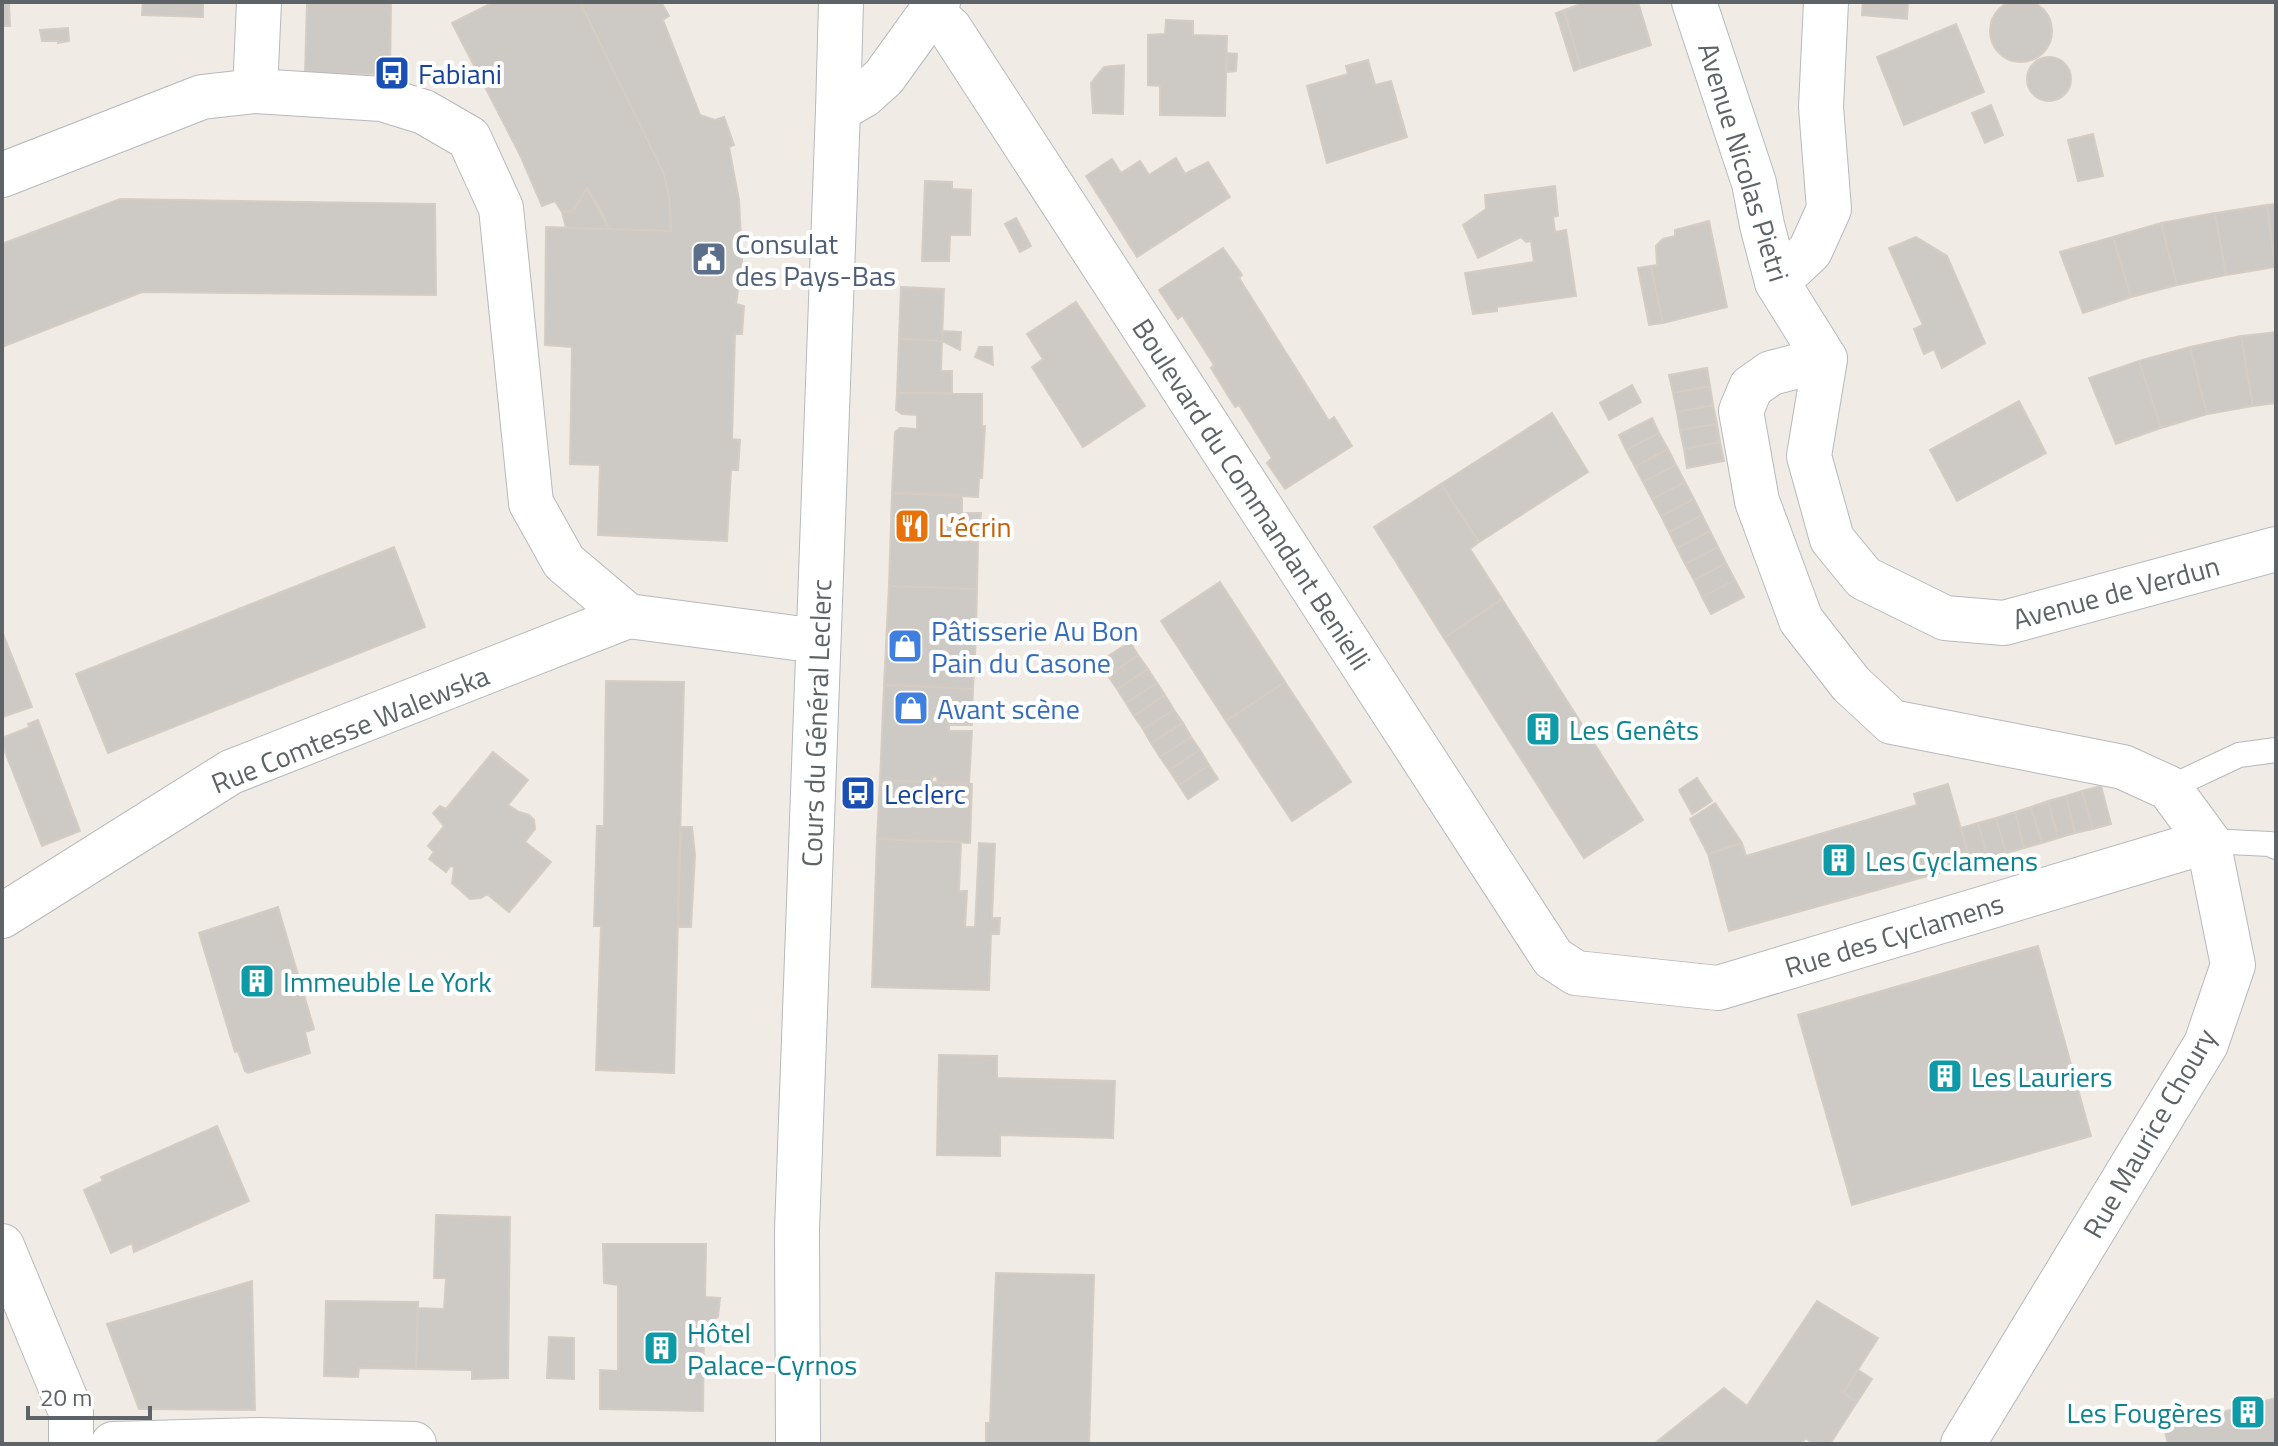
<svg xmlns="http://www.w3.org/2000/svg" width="2278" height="1446" font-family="'Titillium Web',sans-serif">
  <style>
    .building { fill: #cdc9c4; stroke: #d5cdc3; stroke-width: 2 }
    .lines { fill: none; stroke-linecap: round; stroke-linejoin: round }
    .service-casing { stroke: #b6b9bd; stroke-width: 26 }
    .minor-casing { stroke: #b6b9bd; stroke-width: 46 }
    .tertiary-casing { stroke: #b6b9bd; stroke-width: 46 }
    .secondary-casing { stroke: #b4babe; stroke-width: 46 }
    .service { stroke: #fff; stroke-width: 24 }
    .minor { stroke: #fff; stroke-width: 44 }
    .tertiary { stroke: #fff; stroke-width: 44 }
    .secondary { stroke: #fff; stroke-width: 44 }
    .labels { text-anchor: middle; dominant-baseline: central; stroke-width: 8; stroke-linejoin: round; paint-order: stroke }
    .transit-label { font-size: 28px; fill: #164399; stroke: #fff; text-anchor: start }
    .street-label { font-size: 28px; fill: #5d6367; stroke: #fff }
    .service-label { font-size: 28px; fill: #4e5e75; stroke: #fff; text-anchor: start }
    .food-label { font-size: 28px; fill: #c56008; stroke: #fff; text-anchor: start }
    .shop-label { font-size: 28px; fill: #366cbe; stroke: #fff; text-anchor: start }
    .culture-label { font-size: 28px; fill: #0d838f; stroke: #fff; text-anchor: start }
  </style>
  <rect width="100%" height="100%" fill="#f0ece5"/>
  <path class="building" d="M1990 31a31 31 0 1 1 62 0a31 31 0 1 1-62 0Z
    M2 2H9L10 26H2Z
    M143 2H203V17L142 15Z
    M307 2H391L390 74 305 73Z
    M494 2H580L664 174 669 197 671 231 609 229 587 188 573 211 562 212 555 201 542 206 521 157 452 23Z
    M580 2H661L669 16 663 20 700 115 715 120 724 117 734 145 729 147 739 200 743 279 739 282 736 304 744 306 742 334H735L732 439 740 440 738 470H731L727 541 598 535 600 465 570 464 572 347 545 345 546 227 671 231 669 197 664 174Z
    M1578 2H1638L1651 45 1581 68 1564 10 1578 5Z
    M1863 2H1908L1907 19 1862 15Z
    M1564 10 1581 68 1574 71 1556 13Z
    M1166 20 1193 21V35L1227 36 1225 116 1160 115V86L1148 85V35L1165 34Z
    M1956 24 1984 92 1904 125 1877 57Z
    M68 28 69 41 58 43V41H42L40 30Z
    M1227 53 1237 54 1236 71 1227 72Z
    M2027 79a22 22 0 1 1 44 0a22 22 0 1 1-44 0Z
    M1368 60 1375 85 1391 81 1407 137 1327 163 1307 86 1348 74 1346 66Z
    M1124 65 1123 114 1093 113 1091 83 1104 67Z
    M1991 105 2003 135 1985 143 1972 113Z
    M2093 134 2103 176 2078 181 2068 140Z
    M1176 158 1185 174 1208 162 1230 197 1137 257 1086 176 1112 159 1121 173 1140 161 1149 175Z
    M925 181 952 182V189L971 190 970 235H950L949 261H922Z
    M1555 186 1558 216 1553 217 1555 232 1566 230 1576 296 1497 307V311L1473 314 1465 273 1534 262 1531 241 1526 242 1521 237 1478 258 1463 225 1486 209 1485 195Z
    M587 188 602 212 609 229 566 228 562 212 573 211Z
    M120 199 435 204 436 295 142 292 2 347V244Z
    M2276 204V267H2275L2267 205Z
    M2267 205 2275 267 2226 275 2215 213Z
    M2215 213 2226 275 2177 285 2161 223Z
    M1016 218 1031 246 1020 252 1005 224Z
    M1709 221 1727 307 1663 323 1651 266 1657 265 1656 246 1663 239 1675 236V230Z
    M2161 223 2177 285 2131 297 2113 237Z
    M1916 237 1947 256 1985 343 1942 368 1934 349 1924 354 1914 329 1923 325 1889 248Z
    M2113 237 2131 297 2083 313 2060 252Z
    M1223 248 1242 275 1239 278 1329 421 1334 417 1352 446 1285 489 1267 463 1272 458 1239 405 1235 407 1211 368 1214 365 1202 346 1182 315 1178 319 1159 290Z
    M1651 266 1663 323 1649 325 1638 268Z
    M901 287 944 289 942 341 899 339Z
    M1076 302 1145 406 1083 447 1032 367 1043 359 1027 334Z
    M942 331 961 332 960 350 942 341Z
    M2276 332V403L2253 406 2241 336Z
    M2241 336 2253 406 2207 414 2190 347Z
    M899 339 942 341 941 371H952V393H897Z
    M979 347H992L993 365 975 357Z
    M2190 347 2207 414 2161 428 2139 361Z
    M2139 361 2161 428 2116 444 2089 378Z
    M1707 368 1710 386 1673 393 1669 375Z
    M1632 385 1641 402 1609 420 1600 403Z
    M1710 386 1713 405 1677 412 1673 393Z
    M897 393 982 394V426H985L982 478H979L978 497 892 493 895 432 900 428 917 429V415L902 414 896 410Z
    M2019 401 2046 453 1957 501 1930 450Z
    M1713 405 1717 424 1680 430 1677 412Z
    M1552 413 1588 472 1479 542 1441 484Z
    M1652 418 1659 433 1626 450 1619 435Z
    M1717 424 1720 442 1684 449 1680 430Z
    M1659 433 1668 449 1635 467 1626 450Z
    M1720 442 1724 461 1687 468 1684 449Z
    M1668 449 1676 465 1643 482 1635 467Z
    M1676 465 1685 482 1652 499 1643 482Z
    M1685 482 1694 499 1661 516 1652 499Z
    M1441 484 1479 542 1470 549 1502 599 1444 638 1374 527Z
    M892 493 962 496V513H981L979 536H955L956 541 978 542 977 589 889 586Z
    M1694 499 1702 515 1669 532 1661 516Z
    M1702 515 1710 531 1677 548 1669 532Z
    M1710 531 1718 547 1685 564 1677 548Z
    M394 547 425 627 108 753 76 674Z
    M1718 547 1726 563 1694 580 1685 564Z
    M1726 563 1735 580 1702 597 1694 580Z
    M1735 580 1744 597 1711 614 1702 597Z
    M1220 582 1285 682 1226 721 1161 621Z
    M889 586 977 589 976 631H952V637H976L973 689 884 685Z
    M1502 599 1643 820 1584 858 1444 638Z
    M2 631 32 707 2 717Z
    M1130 642 1138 655 1108 676 1099 662Z
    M1138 655 1148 669 1117 689 1108 676Z
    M1148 669 1157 683 1126 703 1117 689Z
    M606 681 684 682 674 1073 596 1070 601 926H594L597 826H604Z
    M1285 682 1351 782 1292 821 1226 721Z
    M1157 683 1165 695 1134 716 1126 703Z
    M884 685 973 689 972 725H949V731H972L969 784 938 783 937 777 933 776 931 782 880 780Z
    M1165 695 1174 710 1143 729 1134 716Z
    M1174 710 1183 723 1151 743 1143 729Z
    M38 720 80 831 42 846 2 744V738L30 727 28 724Z
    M1183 723 1191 737 1160 757 1151 743Z
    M1191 737 1200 750 1169 770 1160 757Z
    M1200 750 1209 765 1179 785 1169 770Z
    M493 752 528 780 508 805 519 812 529 815 534 820 535 829 525 842 551 862 509 912 487 894 481 898 470 899 452 883 454 868 451 865 446 872 429 859 434 852 428 846 444 826 433 813 440 806 446 809Z
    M1209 765 1218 779 1188 799 1179 785Z
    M1697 778 1712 801 1692 814 1679 790Z
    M880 780 972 784 970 843 877 839Z
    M1948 784 1971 864 1729 931 1708 854 1742 843 1746 856 1917 805 1914 794Z
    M2101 786 2111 824 2093 829 2082 791Z
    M2082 791 2093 829 2075 833 2066 796Z
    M2066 796 2075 833 2058 838 2048 801Z
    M2048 801 2058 838 2042 843 2031 807Z
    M1715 803 1742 843 1708 854 1690 819Z
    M2031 807 2042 843 2024 848 2015 812Z
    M2015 812 2024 848 2006 853 1996 818Z
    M1996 818 2006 853 1988 858 1978 823Z
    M1978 823 1988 858 1971 864 1961 828Z
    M681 827H692L695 855 691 927H678Z
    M877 839 961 842 959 891H967L965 927H975L979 843 995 844 992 918H1000L999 934H991L989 990 872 987Z
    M278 907 314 1029 305 1032 310 1053 248 1073 245 1071 238 1051 235 1052 199 933Z
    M2038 946 2091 1136 1852 1205 1798 1015Z
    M939 1055 997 1056V1078L1115 1081 1113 1138 1000 1135V1156L937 1155Z
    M217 1126 249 1201 134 1252 132 1243 111 1253 84 1190 103 1181 101 1177Z
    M436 1215 510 1217 508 1378 472 1379V1370L416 1369 418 1308 444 1309 446 1278H434Z
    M603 1244H706L705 1297 720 1298 718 1317 704 1326 703 1411 600 1409V1370L618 1371V1285L604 1283Z
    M996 1273 1094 1275 1089 1444H986V1423H990Z
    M252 1281 255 1410 139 1409 107 1324Z
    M326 1301 418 1302 416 1369 359 1368 358 1377 324 1376Z
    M1817 1301 1878 1338 1843 1393 1857 1402 1830 1444H1814L1805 1438 1802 1444H1654L1724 1388 1747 1406Z
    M549 1337 574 1338V1379L547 1378Z
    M1858 1370 1872 1379 1857 1402 1843 1393Z
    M2276 1398V1444H2168L2164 1427Z"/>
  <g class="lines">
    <defs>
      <path id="service" d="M2169 788 2239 755 2276 750
        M2208 841 2270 844 2276 847"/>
      <path id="minor" d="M931 12 950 29 1553 958 1576 973 1718 988 2208 841
        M255 91 259 2
        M1777 282 1810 251 1829 209 1821 107 1826 2
        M1825 359 1771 373 1751 387 1741 411 1757 501 1801 620 1851 684 1892 722 2123 767 2169 788 2208 841 2233 965 2206 1044 1963 1444
        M2 916 231 772 628 616
        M2 1246 71 1412V1444
        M113 1444 259 1440 414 1444"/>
      <path id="tertiary" d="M838 110 841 2
        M2 175 202 97 255 91 382 99 424 112 469 138 501 208 531 503 564 562 628 616 818 641"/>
      <path id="secondary" d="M1694 2 1754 183 1762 225 1777 282 1825 359 1809 456 1832 539 1864 578 1945 618 2004 623 2276 549
        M798 1444 797 1230 838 110 864 95 884 77 938 2"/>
    </defs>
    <use href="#service" class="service-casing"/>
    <use href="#minor" class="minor-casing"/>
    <use href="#tertiary" class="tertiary-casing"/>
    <use href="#secondary" class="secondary-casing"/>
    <use href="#service" class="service"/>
    <use href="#minor" class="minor"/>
    <use href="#tertiary" class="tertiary"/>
    <use href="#secondary" class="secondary"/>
  </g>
  <defs>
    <symbol id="bus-square" viewBox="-11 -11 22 22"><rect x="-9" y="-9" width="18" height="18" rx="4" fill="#1a4fb4" stroke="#fff"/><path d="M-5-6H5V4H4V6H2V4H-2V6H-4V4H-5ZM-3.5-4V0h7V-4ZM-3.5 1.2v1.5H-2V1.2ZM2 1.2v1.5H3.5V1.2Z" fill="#fff"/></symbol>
    <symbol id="civic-square" viewBox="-11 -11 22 22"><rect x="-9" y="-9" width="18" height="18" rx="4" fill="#5c6f8a" stroke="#fff"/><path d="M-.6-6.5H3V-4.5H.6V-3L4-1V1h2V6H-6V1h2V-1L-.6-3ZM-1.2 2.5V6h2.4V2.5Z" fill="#fff"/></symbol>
    <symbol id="restaurant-square" viewBox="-11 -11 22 22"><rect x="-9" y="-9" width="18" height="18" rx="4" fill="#e8710a" stroke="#fff"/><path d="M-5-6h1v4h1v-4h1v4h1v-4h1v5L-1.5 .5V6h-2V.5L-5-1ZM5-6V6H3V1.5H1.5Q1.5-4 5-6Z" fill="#fff"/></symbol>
    <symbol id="shop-square" viewBox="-11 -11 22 22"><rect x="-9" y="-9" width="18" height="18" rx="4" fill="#3f7fe0" stroke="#fff"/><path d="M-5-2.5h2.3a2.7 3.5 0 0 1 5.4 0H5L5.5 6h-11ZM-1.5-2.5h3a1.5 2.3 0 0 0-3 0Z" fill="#fff"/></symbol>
    <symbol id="building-square" viewBox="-11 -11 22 22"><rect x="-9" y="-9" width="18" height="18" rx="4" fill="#0f9aa8" stroke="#fff"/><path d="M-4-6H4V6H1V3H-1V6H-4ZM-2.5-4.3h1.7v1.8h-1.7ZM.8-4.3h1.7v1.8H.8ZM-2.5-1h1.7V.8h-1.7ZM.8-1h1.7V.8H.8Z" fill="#fff"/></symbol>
  </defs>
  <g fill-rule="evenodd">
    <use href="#bus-square" x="372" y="53" width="40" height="40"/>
    <use href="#civic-square" x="689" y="239" width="40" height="40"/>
    <use href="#restaurant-square" x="892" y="506" width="40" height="40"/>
    <use href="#shop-square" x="885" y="626" width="40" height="40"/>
    <use href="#shop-square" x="891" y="688" width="40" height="40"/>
    <use href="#building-square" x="1523" y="709" width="40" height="40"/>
    <use href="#bus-square" x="838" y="773" width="40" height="40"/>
    <use href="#building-square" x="1819" y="840" width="40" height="40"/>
    <use href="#building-square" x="237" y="961" width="40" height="40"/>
    <use href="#building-square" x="1925" y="1056" width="40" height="40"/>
    <use href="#building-square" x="641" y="1328" width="40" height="40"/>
    <use href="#building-square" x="2228" y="1392" width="40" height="40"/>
  </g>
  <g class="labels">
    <g class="transit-label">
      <text x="418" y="73">Fabiani</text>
      <text x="884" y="793">Leclerc</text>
    </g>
    <g class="street-label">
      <text transform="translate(1744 162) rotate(73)">Avenue Nicolas Pietri</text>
      <text transform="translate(1252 494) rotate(57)">Boulevard du Commandant Benielli</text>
      <text transform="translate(2116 592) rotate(-15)">Avenue de Verdun</text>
      <text transform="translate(816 723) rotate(-88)">Cours du Général Leclerc</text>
      <text transform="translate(350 729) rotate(-22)">Rue Comtesse Walewska</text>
      <text transform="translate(1894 935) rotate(-17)">Rue des Cyclamens</text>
      <text transform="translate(2149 1133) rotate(-60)">Rue Maurice Choury</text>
    </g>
    <g class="service-label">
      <text x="735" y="243">Consulat<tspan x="735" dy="32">des Pays-Bas</tspan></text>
    </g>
    <g class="food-label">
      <text x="938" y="526">L’écrin</text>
    </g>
    <g class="shop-label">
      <text x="931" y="630">Pâtisserie Au Bon<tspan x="931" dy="32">Pain du Casone</tspan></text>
      <text x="937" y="708">Avant scène</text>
    </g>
    <g class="culture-label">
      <text x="1569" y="729">Les Genêts</text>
      <text x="1865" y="860">Les Cyclamens</text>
      <text x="283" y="981">Immeuble Le York</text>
      <text x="1971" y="1076">Les Lauriers</text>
      <text x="687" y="1332">Hôtel<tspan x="687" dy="32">Palace-Cyrnos</tspan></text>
      <text x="2222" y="1412" text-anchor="end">Les Fougères</text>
    </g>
  </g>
  <rect width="2278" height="1446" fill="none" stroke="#5d6367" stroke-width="8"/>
  <path d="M28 1406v12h122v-12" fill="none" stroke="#5d6367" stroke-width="4"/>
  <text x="40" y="1406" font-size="24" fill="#5d6367" stroke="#ffffff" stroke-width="6" paint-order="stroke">20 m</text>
</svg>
